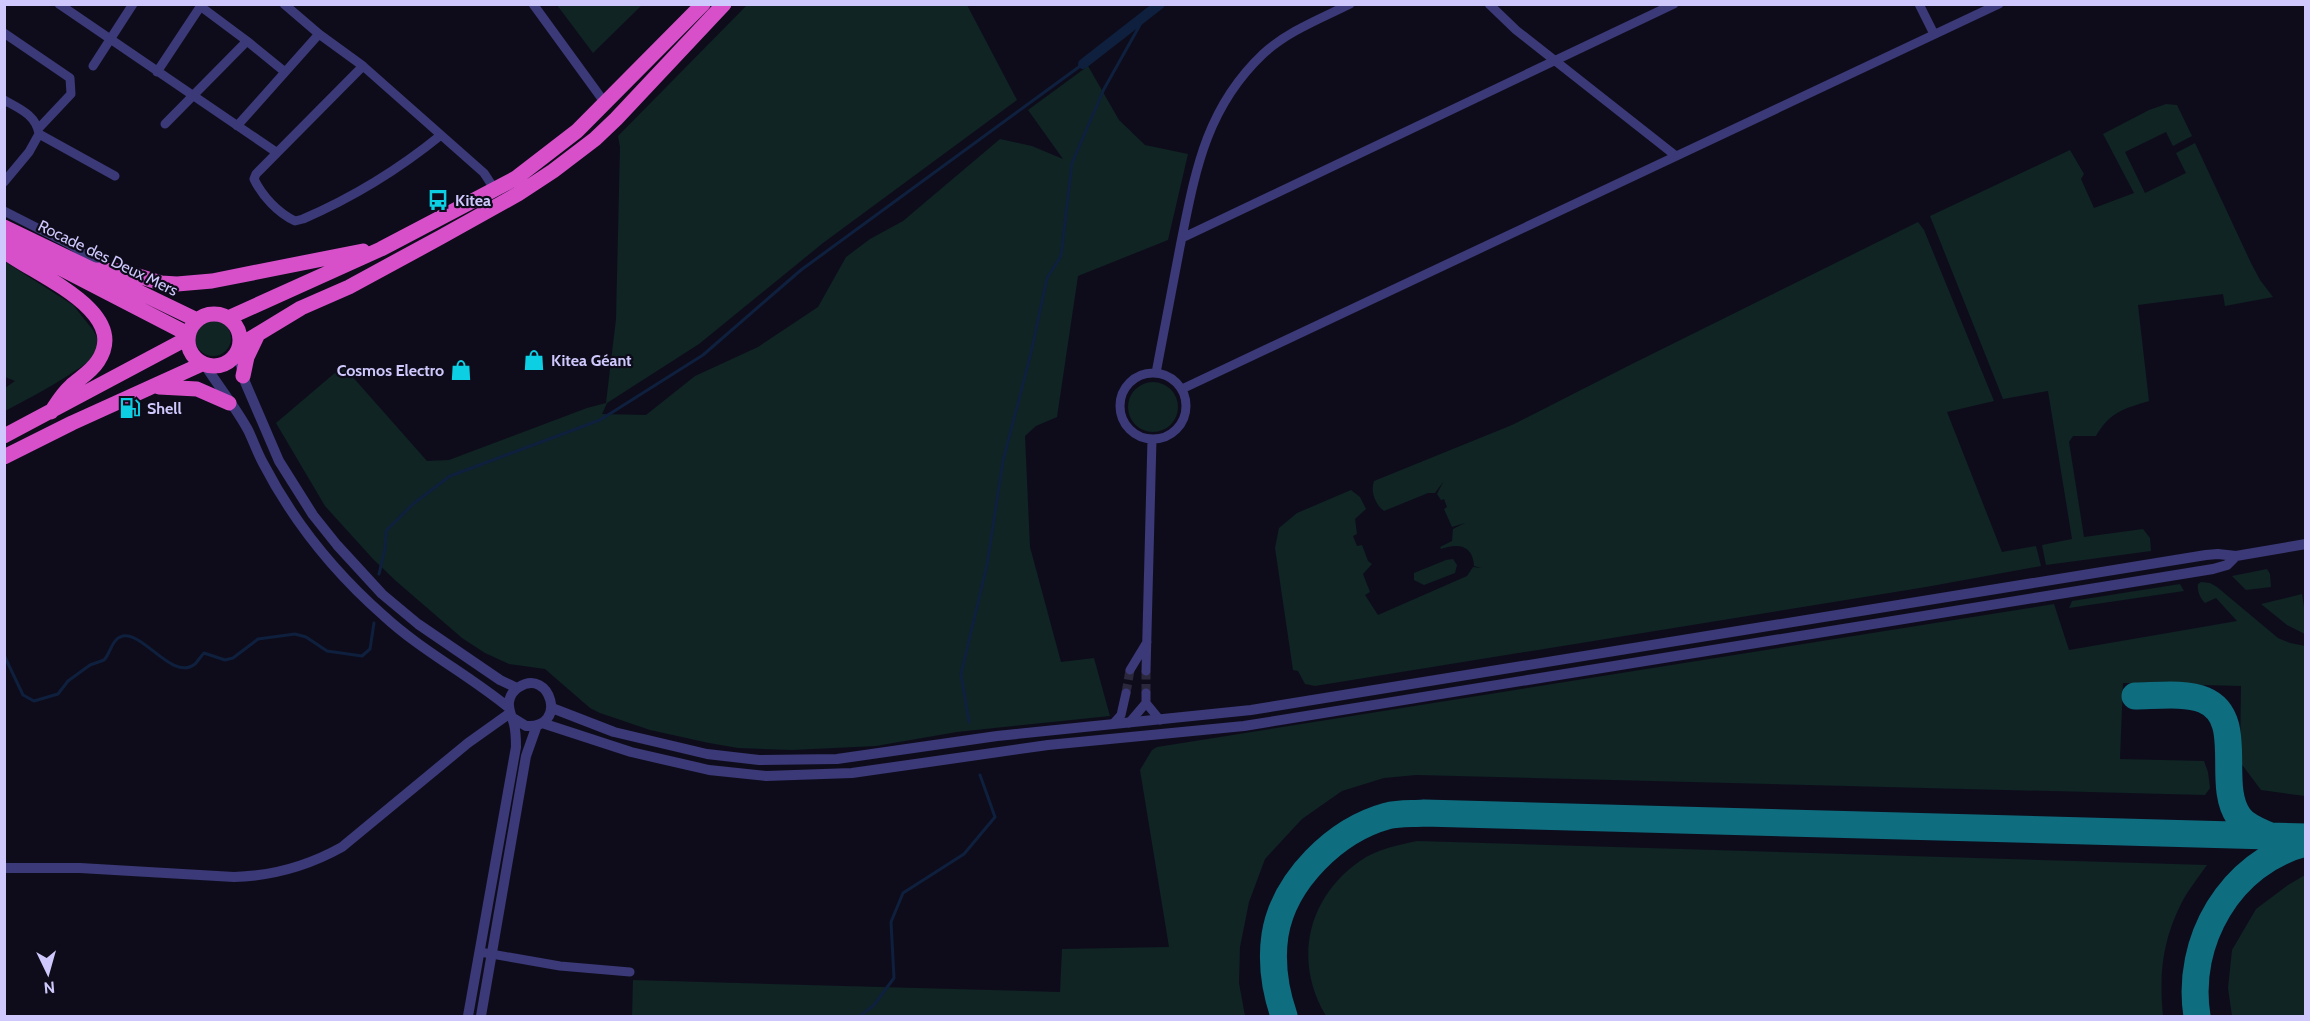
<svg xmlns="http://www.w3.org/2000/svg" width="2310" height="1021" font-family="Cabin,sans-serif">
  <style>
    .green { fill: #0f2423 }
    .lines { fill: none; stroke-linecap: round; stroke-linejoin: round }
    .stream { stroke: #0e203d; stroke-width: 3 }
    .canal { stroke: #0e203d; stroke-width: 10 }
    .taxiway { stroke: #0e6e80; stroke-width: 27 }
    .minor-tunnel { stroke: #2b283d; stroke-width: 9; stroke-dasharray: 9 4.5; stroke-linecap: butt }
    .minor { stroke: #3b3977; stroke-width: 9 }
    .tertiary { stroke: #3b3977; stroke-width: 10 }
    .trunk { stroke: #d750ca; stroke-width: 15 }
    .labels { text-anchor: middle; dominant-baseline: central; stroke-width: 4.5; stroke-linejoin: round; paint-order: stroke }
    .poi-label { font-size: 16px; font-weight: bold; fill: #cec8fc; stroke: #0e0c1b; text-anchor: start }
    .street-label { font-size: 16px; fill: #cec8fc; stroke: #0e0c1b }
  </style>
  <rect width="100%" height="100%" fill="#0e0c1b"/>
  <path class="green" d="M748 4 967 5 1017 100 823 243 699 344 607 403 602 414 646 415 695 376 758 347 818 307 846 257 870 239 903 221 1000 139 1032 146 1063 159 1028 110 1088 66 1119 120 1145 145 1188 154 1168 240 1078 276 1057 417 1036 426 1025 436 1030 547 1061 662 1094 658 1110 716 957 732 876 746 792 750 738 748 709 743 650 730 600 713 590 708 545 669 509 664 485 653 462 638 396 581 373 559 325 506 276 423 343 366 427 461 449 460 587 408 606 403 616 319 620 147 618 136Z
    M557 5H642L593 53Z
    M2166 104 2177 105 2192 136 2173 146 2166 132 2125 152 2145 193 2186 173 2176 153 2195 143 2251 263 2260 280 2273 297 2225 306 2223 294 2138 305 2149 401C2123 409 2110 412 2096 436H2073L2069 442 2084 537 2143 529 2150 538 2151 551 2046 565 2042 545 2072 539 2048 391 2003 399 1930 216 2070 150 2084 174 2081 179 2094 208 2134 193 2103 134 2149 110Z
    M1918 222 1924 230 1994 401 1947 412 2002 552 2036 546 2041 566 1926 587 1315 686 1305 684 1298 671 1293 670 1275 548 1279 528 1297 513 1351 490 1360 497 1366 509 1355 519 1357 534 1353 536 1357 546 1362 545 1368 561 1372 564 1363 574 1370 592 1365 595 1378 615 1467 576 1473 567 1481 568 1474 566C1473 545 1458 543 1441 549L1440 547 1452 541 1453 529 1465 523 1452 527 1444 509 1447 507 1444 499 1441 500 1437 494 1443 482 1435 493H1428L1384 511C1376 505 1370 492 1374 481L1512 425 1630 365Z
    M4 261 73 305 93 330 104 350C73 375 39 393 5 411V388L15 381 5 377Z
    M195 338a18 18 0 1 1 36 0a18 18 0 1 1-36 0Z
    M1128 407a25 25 0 1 1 50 0a25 25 0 1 1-50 0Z
    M1453 559 1457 565 1455 573 1424 585 1414 580V573L1446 560Z
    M2267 569 2270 574 2271 587 2246 590 2232 576Z
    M2201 582 2210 583 2217 587 2278 638 2290 643 2305 646V796L2261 790 2240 762 2241 686 2123 683 2120 759 2204 761 2208 772 2210 788 2205 795 1416 775 1384 778 1342 791 1302 819 1265 859 1249 902 1240 947 1239 983 1245 1016H632L633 980 1060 992 1062 949 1169 947 1140 770 1152 750 1157 747 2054 604 2069 650 2237 621 2216 598 2205 603C2200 598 2197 591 2198 584Z
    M2180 584 2184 591 2069 608 2072 601Z
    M2302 594 2305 614V634L2287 625 2261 604Z
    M1417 841 2207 865C2198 878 2188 890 2181 904 2162 942 2159 975 2163 1016H1326C1293 961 1307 898 1360 861 1377 849 1398 845 1417 841Z
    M2305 875V1016H2232L2228 988 2232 950 2256 909 2288 885Z"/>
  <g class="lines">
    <path class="stream" d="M379 574 385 549 386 531 413 504 450 476 600 420 703 355 801 270 1083 64
      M4 655 23 695 34 701 58 694 68 681 90 665 104 660C109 655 111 645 116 640 137 619 170 684 195 664 198 661 201 656 204 653L225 660 233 658 258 639 295 634 306 637 327 651 362 656 370 649 374 623
      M969 722 961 674 987 565 1003 461 1031 353 1047 278 1061 256 1072 163 1104 89 1145 16
      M860 1016 874 1005 894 978 891 922 903 893 964 854 995 817 980 775"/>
    <path class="canal" d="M1083 64 1160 4"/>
    <path class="taxiway" d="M2135 696C2154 696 2186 692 2204 700 2247 718 2215 784 2239 817 2246 827 2259 831 2270 836
      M1284 1016C1275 990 1271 962 1275 935 1284 880 1336 830 1387 816 1399 813 1413 814 1424 813L2306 837
      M2197 1016C2185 942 2230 862 2306 843"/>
    <path class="minor-tunnel" d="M1126 693 1130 670
      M1146 693V671"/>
    <path class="minor" d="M59 4 276 152
      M284 4 319 34 363 66 484 173 495 190
      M533 4 605 103
      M1489 4 1516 30 1676 156
      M1919 4 1934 34
      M200 6 247 41 285 72
      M4 33 70 78 71 94 38 129
      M93 66 133 4
      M363 66 256 174 254 179C262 196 278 213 295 221L303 219C354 197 398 170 441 135
      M157 72 202 4
      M4 100C20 109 36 115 39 134L29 152 4 182
      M165 124 247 41
      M237 126 319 34
      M39 134 115 176
      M4 211 69 244 107 268
      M1182 238 1674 4
      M1120 406a33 33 0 1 1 66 0a33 33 0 1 1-66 0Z
      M1156 373C1164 331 1172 289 1180 247 1195 173 1205 109 1263 54 1288 31 1320 19 1350 4
      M1182 389 1999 4
      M1130 670 1147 642
      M1146 671 1152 439
      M1146 693V703L1160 720
      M1129 723 1146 703
      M1113 724 1121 715 1126 693
      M480 952 560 966 630 972"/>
    <path class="tertiary" d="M238 353 245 382 279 461 313 515 337 545 382 594 418 624 500 680 517 688
      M205 365C219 387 236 408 248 430 253 440 257 452 263 463 293 521 335 573 384 616 422 651 469 675 509 708
      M552 708 614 732 707 754 759 760 837 759 997 736 1251 710 2206 555 2218 554 2236 556 2306 544
      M542 723 631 752 709 770 766 776 852 773 1048 745 1244 726 2213 569 2227 565 2236 556
      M4 868H80L234 877C273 876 308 866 342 847L468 743 510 713
      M468 1016 516 747C516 739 516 732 514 724 512 716 508 710 509 702 510 695 514 690 519 687 550 667 569 729 526 726L513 718
      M481 1016 526 756 537 725"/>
    <path class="trunk" d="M4 227 197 320
      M4 239 188 334
      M4 251C35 275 131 311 98 361 91 372 80 378 71 386 62 394 57 403 51 412
      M95 270 122 271 161 283 177 284 212 281 363 251
      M188 340a26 26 0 1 1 52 0a26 26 0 1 1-52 0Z
      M228 318 381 249 516 178 577 131 703 4
      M240 345 301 308 349 287 441 237 518 194 553 171 595 139 616 119 724 4
      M243 376 247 357 258 334
      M159 387 197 389 229 403
      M4 436 188 338
      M4 457 72 423 202 364"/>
  </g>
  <defs>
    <symbol id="bus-bare" viewBox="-9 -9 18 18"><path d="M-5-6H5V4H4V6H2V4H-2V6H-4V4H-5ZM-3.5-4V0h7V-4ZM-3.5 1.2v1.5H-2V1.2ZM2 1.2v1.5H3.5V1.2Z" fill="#0dcfe4" stroke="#0e0c1b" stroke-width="2.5" paint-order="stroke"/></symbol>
    <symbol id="shop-bare" viewBox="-9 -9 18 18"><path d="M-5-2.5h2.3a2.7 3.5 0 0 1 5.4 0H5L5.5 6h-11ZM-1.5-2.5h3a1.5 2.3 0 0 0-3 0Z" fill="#0dcfe4" stroke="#0e0c1b" stroke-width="2.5" paint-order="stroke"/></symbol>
    <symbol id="fuel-bare" viewBox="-9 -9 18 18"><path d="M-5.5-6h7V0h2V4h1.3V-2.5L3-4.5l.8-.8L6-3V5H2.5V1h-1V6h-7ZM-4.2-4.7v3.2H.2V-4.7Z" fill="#0dcfe4" stroke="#0e0c1b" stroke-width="2.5" paint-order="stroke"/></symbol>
  </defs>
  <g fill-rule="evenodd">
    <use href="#bus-bare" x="423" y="185" width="30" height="30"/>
    <use href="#shop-bare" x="519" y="345" width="30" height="30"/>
    <use href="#shop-bare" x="446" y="355" width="30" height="30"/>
    <use href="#fuel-bare" x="115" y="393" width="30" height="30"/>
  </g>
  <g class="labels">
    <g class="poi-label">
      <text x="455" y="200">Kitea</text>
      <text x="551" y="360">Kitea Géant</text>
      <text x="444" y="370" text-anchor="end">Cosmos Electro</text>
      <text x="147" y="408">Shell</text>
    </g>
    <g class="street-label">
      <text transform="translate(108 258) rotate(26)">Rocade des Deux Mers</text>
    </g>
  </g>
  <rect width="2310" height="1021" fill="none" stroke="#cec8fc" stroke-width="12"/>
  <g transform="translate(48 973) rotate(175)" stroke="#0e0c1b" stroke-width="4.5" paint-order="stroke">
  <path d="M0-4.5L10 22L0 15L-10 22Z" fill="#cec8fc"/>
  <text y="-9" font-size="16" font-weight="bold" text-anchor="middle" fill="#cec8fc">N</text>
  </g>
</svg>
